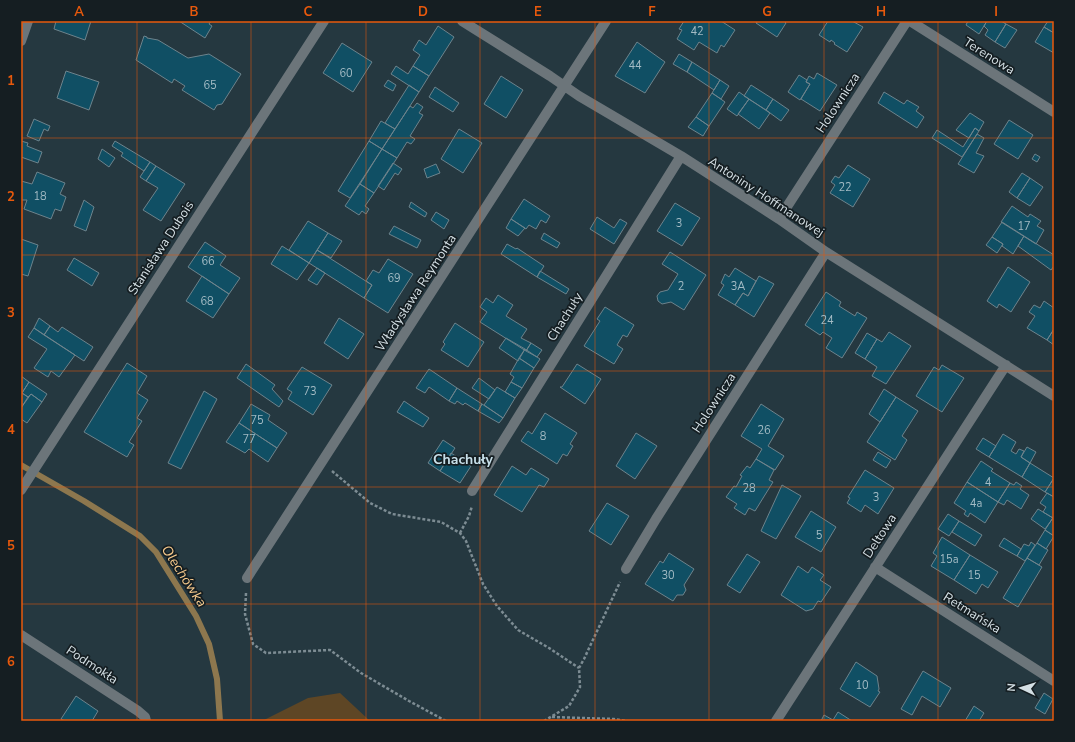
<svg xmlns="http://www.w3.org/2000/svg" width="1075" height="742" font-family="'Nunito Sans',sans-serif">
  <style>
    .green { fill: #5e4625 }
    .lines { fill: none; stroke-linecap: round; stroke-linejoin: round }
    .stream { stroke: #8d774e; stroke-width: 6 }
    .building { fill: #104f64; stroke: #6d838c }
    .path { stroke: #7d8c93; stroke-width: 2.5; stroke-dasharray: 3 2; stroke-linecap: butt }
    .minor { stroke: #6c757a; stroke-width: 10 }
    .grid { fill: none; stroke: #e8590c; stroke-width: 1; stroke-opacity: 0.55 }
    .labels { text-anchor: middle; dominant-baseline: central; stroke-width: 3.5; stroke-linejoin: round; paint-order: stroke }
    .number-label { font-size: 11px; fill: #a3bbc4 }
    .street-label { font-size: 13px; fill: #d4dfe4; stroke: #151e22 }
    .neighbourhood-label { font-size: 14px; font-weight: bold; fill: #c7dfe9; stroke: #151e22 }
    .water-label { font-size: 14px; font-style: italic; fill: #f7ca8d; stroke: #151e22 }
    .neatline { fill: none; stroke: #e8590c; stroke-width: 1.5 }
    .grid-label { font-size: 13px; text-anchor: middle; font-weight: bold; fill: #e8590c }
  </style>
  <rect width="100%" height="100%" fill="#253840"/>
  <path class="green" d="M340 693 370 721H262L308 698Z"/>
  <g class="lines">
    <path class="stream" d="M21 465 84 501 140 536 156 552 196 616 209 644 217 679 220 721"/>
  </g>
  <path class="building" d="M56 21H91L85 40 54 29Z
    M179 21H211L209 24 212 26 205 38Z
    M684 21H721L735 30 724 47 721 45 717 53 699 42 694 50 677 39 682 30 679 29Z
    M757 21H784L786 23 777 37 756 23Z
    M828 21H852L863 27 847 52 834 44 835 43 831 40 830 42 819 35Z
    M968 21H987L979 34 966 25Z
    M987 21H1001L1006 24 995 42 985 35 988 30 984 26Z
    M1048 21H1054V33L1044 27Z
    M1006 24 1017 30 1005 48 995 42Z
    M438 26 454 37 429 76 413 66 420 55 413 50 419 40 426 45Z
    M1044 27 1054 33V53L1035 42Z
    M144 36 147 37V38L158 40 188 58 209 54 241 74 222 104 217 105 214 110 182 90 185 86 174 79 172 83 136 60Z
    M637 42 665 62 645 93 615 76Z
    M342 43 372 62 353 92 323 73Z
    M679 54 692 62 687 72 673 64Z
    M692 62 720 80 714 90 687 72Z
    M396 66 408 74 413 66 429 76 419 92 391 74Z
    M66 71 99 82 89 110 57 98Z
    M817 73 837 85 820 111 801 99 810 84 806 82 809 76 814 79Z
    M799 75 807 80 806 82 810 84 800 100 788 92Z
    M501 76 523 90 506 118 484 104Z
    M388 80 396 85 393 91 384 86Z
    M720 80 729 86 721 99 712 93Z
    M409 85 419 92 395 129 385 123Z
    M751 85 773 99 766 110 744 96Z
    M435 87 459 103 453 112 429 97Z
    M739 92 749 99 737 116 727 109Z
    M884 92 904 104 907 100 919 107 916 111 924 117 917 128 878 103Z
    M712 93 725 102 709 126 696 117Z
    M749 99 770 113 759 129 738 114Z
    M773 99 789 110 781 121 766 110Z
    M417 103 423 107 419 113 423 115 410 136 415 139 411 144 407 142 397 158 382 149 410 106 413 108Z
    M970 113 984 122 979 131 975 128 969 138 956 130Z
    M696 117 709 126 703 136 688 127Z
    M34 119 50 126 48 131 44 129 39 141 27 136Z
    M1009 120 1033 135 1018 159 994 144Z
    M381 121 395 129 382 149 369 141Z
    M975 128 979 131 962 157 932 138 937 130 963 147Z
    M459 129 482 143 463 173 441 159Z
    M977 134 984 138 976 153 984 156 974 173 958 164Z
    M21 141 28 143 27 146 42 152 38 163 21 157Z
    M115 141 150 162 144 171 121 156 123 153 112 146Z
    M369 141 382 149 350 198 338 191Z
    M102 149 115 158 109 167 98 159Z
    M382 149 397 158 374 193 360 184Z
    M1035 154 1040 157 1037 162 1032 159Z
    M150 162 156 166 146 181 140 177Z
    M393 163 402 169 398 175 395 173 384 190 378 186Z
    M436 164 440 173 427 178 424 169Z
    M848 165 870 179 853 207 830 193 835 185 831 182 835 176 839 178Z
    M156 166 185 184 161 221 143 210 158 188 146 181Z
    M37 172 65 183 60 194 66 197 61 211 55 209 51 219 24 209 27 200H21V181L32 184Z
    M1022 173 1030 178 1017 198 1009 192Z
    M1030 178 1043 187 1030 206 1017 198Z
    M360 184 374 193 365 206 369 209 366 214 362 211 359 215 345 206Z
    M524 199 550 216 546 223 541 220 536 229 529 225 526 229 511 219Z
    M84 200 94 207 86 231 74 226Z
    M411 202 427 213 425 217 409 207Z
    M675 203 700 218 682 246 657 231Z
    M1012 206 1028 217 1030 214 1041 221 1037 226 1044 230 1036 244 1001 222Z
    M436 212 449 220 444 229 431 220Z
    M597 217 614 228 620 219 627 223 614 244 590 229Z
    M511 219 525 228 518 236 506 228Z
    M308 221 328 233 309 263 289 250Z
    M1002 222 1024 236 1013 254 1002 246 1003 244 992 237Z
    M394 226 421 240 417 248 389 234Z
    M328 233 342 241 331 258 317 250Z
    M544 233 560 243 557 248 541 239Z
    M1024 236 1054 255V266L1051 270 1018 246Z
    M992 237 1003 244 997 253 986 245Z
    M21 239 38 245 28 276 21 274Z
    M205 242 226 256 220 265 240 278 229 294 188 267Z
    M507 244 516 249 517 248 544 266 537 277 501 254Z
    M282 246 309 263 297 280 271 264Z
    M317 250 372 285 364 298 309 263Z
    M670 252 706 275 684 310 671 302 662 304 658 301 657 296 660 292 668 290 678 274 662 264Z
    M74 258 99 273 92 286 67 270Z
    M388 259 413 274 388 313 364 298 372 285 366 281 373 270 379 273Z
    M1008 267 1030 282 1011 312 999 304 997 308 987 301Z
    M317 268 325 273 317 285 308 280Z
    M735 268 756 281 748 296 743 293 735 305 718 295 724 285 721 283 725 274 729 277Z
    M540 271 569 289 566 294 537 277Z
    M202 276 229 294 213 318 186 301Z
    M759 276 774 284 754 317 735 305 743 293 748 296Z
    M826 292 841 302 839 306 855 316 857 312 867 318 842 358 826 348 832 338 823 332 820 335 805 325Z
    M498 295 513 305 506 316 527 329 521 338 531 343 526 351 480 322 487 312 480 307 486 298 493 303Z
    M1044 301 1054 308V329L1047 340 1027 328 1035 316 1029 312 1034 305 1040 308Z
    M605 307 634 325 627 337 623 335 617 345 623 349 614 364 584 346 600 321 597 319Z
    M39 318 50 326 44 335 34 328Z
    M339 318 364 334 348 359 324 343Z
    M455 323 484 342 468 367 441 350 445 344 443 342Z
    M50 326 58 332 62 327 93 347 84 361 44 335Z
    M34 328 75 355 59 377 51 371 48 377 34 368 47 349 28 337Z
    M1054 329V345L1047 340Z
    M889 332 911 346 886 384 872 376 877 367 865 359 877 339 882 342Z
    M867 333 877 339 865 359 855 353Z
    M506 338 525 349 518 361 499 348Z
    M531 343 542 350 537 357 526 351Z
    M525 349 540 359 534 368 519 358Z
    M519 358 534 368 522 388 511 382 514 377 510 374Z
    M127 363 147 376 137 393 148 400 137 418 142 421 129 442 134 445 127 457 84 432Z
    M246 364 275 385 272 389 283 401 279 407 237 378Z
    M577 364 601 379 585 404 560 387H562Z
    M942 365 964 378 942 412 916 396 934 367 939 370Z
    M302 367 332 385 313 415 288 399 292 392 287 389Z
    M429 369 457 388 449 401 429 387 425 393 416 388Z
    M21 376 29 382 22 393 21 392Z
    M479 378 495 390 489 399 472 388Z
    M29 382 47 394 42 402 31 394 28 397 22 393Z
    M511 382 522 388 515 398 505 392Z
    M497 387 515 398 503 418 484 405Z
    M457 388 482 404 478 411 465 403 463 405 457 401 455 404 449 401Z
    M884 389 896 397 880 422 869 414Z
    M204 391 217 399 181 469 168 463Z
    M22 393 28 397 21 408V394Z
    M31 394 42 402 27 423 21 419V408Z
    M896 397 918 411 902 436 907 440 895 460 867 442Z
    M404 401 429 418 423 427 397 412Z
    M251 404 270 415 268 420 287 433 277 448 239 423Z
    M482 404 503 418 499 423 478 411Z
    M761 404 784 419 768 446 784 456 775 470 756 459 762 449 741 436Z
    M545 413 577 433 570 444 573 446 567 456 563 454 557 464 521 441 528 431 532 434Z
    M239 423 277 448 268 462 249 449 245 453 226 442Z
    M636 433 657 446 635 479 616 466Z
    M1003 434 1016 442 1011 451 1016 454 1019 449 1024 451 1021 457 1030 463 1022 477 989 457Z
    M983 438 996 446 989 457 976 449Z
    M443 440 455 448 440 471 428 463Z
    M1027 447 1036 452 1030 463 1021 457Z
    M878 452 891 460 886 468 873 460Z
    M451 453 471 466 460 483 440 471Z
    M756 459 774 470 769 480 773 482 755 511 749 508 745 515 734 508 737 504 726 497 734 486 736 487 742 476 740 475 747 466 750 468Z
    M981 461 993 469 991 471 1010 483 998 502 967 482Z
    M1030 463 1054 478 1045 492 1022 477Z
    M512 466 526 475 531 468 549 479 544 487 539 485 522 512 494 495Z
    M865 470 894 488 878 514 865 505 861 512 847 503 850 498 848 497Z
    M1054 478V497L1045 492Z
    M967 482 998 502 985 523 970 513 968 517 964 514 966 511 954 503Z
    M1016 482 1022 486 1020 489 1029 495 1021 509 1007 500 1004 505 998 502 1010 483 1014 485Z
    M782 485 801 496 776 539 761 531Z
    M1047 493 1054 497V516L1053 518 1043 512 1046 507 1040 503Z
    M607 503 629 516 611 545 589 531Z
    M1038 509 1053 518 1045 529 1031 519Z
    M811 511 836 527 821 552 795 537Z
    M948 514 959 521 949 536 938 529Z
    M1054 516V536L1045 530Z
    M959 521 982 535 975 546 952 532Z
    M1045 530 1054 536 1046 549 1037 543Z
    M942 537 970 555 954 580 931 566 937 556 933 553Z
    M1004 538 1021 549 1017 556 999 546Z
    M1031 542 1035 545 1025 561 1017 556 1024 544 1029 546Z
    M1037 543 1048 550 1039 565 1027 558Z
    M669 553 694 569 684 585 686 590 683 595H677L673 601 645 584 660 561 663 563Z
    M747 554 760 562 740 593 727 585Z
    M970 555 998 572 988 588 982 584 976 594 954 580Z
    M1027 558 1042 567 1018 607 1003 598Z
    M798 566 808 573 812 567 824 575 820 580 831 587 821 602 818 601 813 609 806 611 781 595Z
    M856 662 877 676 879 689 878 691 880 692 870 707 840 689Z
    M923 671 951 688 940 707 922 696 912 715 901 709Z
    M1044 693 1053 699 1045 714 1035 708Z
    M76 696 98 711 92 721H65L61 719Z
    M974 706 984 713 979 721H965Z
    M838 712 852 721H821L824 715 833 720Z"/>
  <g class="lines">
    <path class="path" d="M332 471 370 503 392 514 441 522 460 533 466 541 483 584 497 606 518 630 549 648 579 668
      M460 533 469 516 472 506
      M246 593 245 614 253 644 266 653 330 650 361 673 409 701 446 721
      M552 717 614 719 627 721
      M544 721 569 706 580 687 579 668 584 659 620 582"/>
    <path class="minor" d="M462 21 550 76 579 96 681 156 779 219 826 252 1054 396
      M910 21 1054 112
      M21 41 28 21
      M779 219 907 21
      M21 490 324 21
      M472 491 681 156
      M875 567 1054 681
      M626 569 656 519 826 252
      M247 578 606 21
      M21 635 138 711 145 717 146 721
      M776 721 1006 365"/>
  </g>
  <path class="grid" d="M137 21V721M251 21V721M366 21V721M480 21V721M595 21V721M709 21V721M824 21V721M938 21V721M21 138H1054M21 255H1054M21 371H1054M21 487H1054M21 604H1054"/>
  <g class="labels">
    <g class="number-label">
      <text x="697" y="31">42</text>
      <text x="635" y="65">44</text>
      <text x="346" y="73">60</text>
      <text x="210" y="85">65</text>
      <text x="845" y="187">22</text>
      <text x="40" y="196">18</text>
      <text x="679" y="223">3</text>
      <text x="1024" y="226">17</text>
      <text x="208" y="261">66</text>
      <text x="394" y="278">69</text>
      <text x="681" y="286">2</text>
      <text x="738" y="286">3A</text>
      <text x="207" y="301">68</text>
      <text x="827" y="320">24</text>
      <text x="310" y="391">73</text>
      <text x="257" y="420">75</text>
      <text x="764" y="430">26</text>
      <text x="543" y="436">8</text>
      <text x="249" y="439">77</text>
      <text x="988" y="482">4</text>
      <text x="749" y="488">28</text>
      <text x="876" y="497">3</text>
      <text x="976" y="503">4a</text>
      <text x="819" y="535">5</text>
      <text x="949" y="559">15a</text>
      <text x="668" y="575">30</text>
      <text x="974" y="575">15</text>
      <text x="862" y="685">10</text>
    </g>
    <g class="street-label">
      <text transform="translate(989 56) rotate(32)">Terenowa</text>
      <text transform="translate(838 103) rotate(-57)">Holownicza</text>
      <text transform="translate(766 197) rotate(33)">Antoniny Hoffmanowej</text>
      <text transform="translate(161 248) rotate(-57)">Stanisława Dubois</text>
      <text transform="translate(416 293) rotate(-57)">Władysława Reymonta</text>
      <text transform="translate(565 317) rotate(-58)">Chachuły</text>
      <text transform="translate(714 403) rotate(-57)">Holownicza</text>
      <text transform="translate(880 536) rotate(-57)">Deltowa</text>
      <text transform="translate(972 613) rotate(32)">Retmańska</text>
      <text transform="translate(92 665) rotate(33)">Podmokła</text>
    </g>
    <g class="neighbourhood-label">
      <text x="463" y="459">Chachuły</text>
    </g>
    <g class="water-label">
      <text transform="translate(184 576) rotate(57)">Olechówka</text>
    </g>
  </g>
  <rect width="1075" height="742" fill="none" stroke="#151e22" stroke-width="44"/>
  <g transform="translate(1021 688) rotate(274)" stroke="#151e22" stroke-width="3" paint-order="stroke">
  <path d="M0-3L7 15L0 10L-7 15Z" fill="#d4dfe4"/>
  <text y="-6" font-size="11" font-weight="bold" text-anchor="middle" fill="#d4dfe4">N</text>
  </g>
  <rect x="22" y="22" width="1031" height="698" class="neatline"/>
  <g class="grid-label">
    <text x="79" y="16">A</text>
    <text x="194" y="16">B</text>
    <text x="308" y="16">C</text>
    <text x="423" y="16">D</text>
    <text x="538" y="16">E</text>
    <text x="652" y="16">F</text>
    <text x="767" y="16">G</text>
    <text x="881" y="16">H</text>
    <text x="996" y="16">I</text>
    <text x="11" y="85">1</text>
    <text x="11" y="201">2</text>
    <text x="11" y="317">3</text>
    <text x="11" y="434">4</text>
    <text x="11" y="550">5</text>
    <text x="11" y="666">6</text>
  </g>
</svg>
